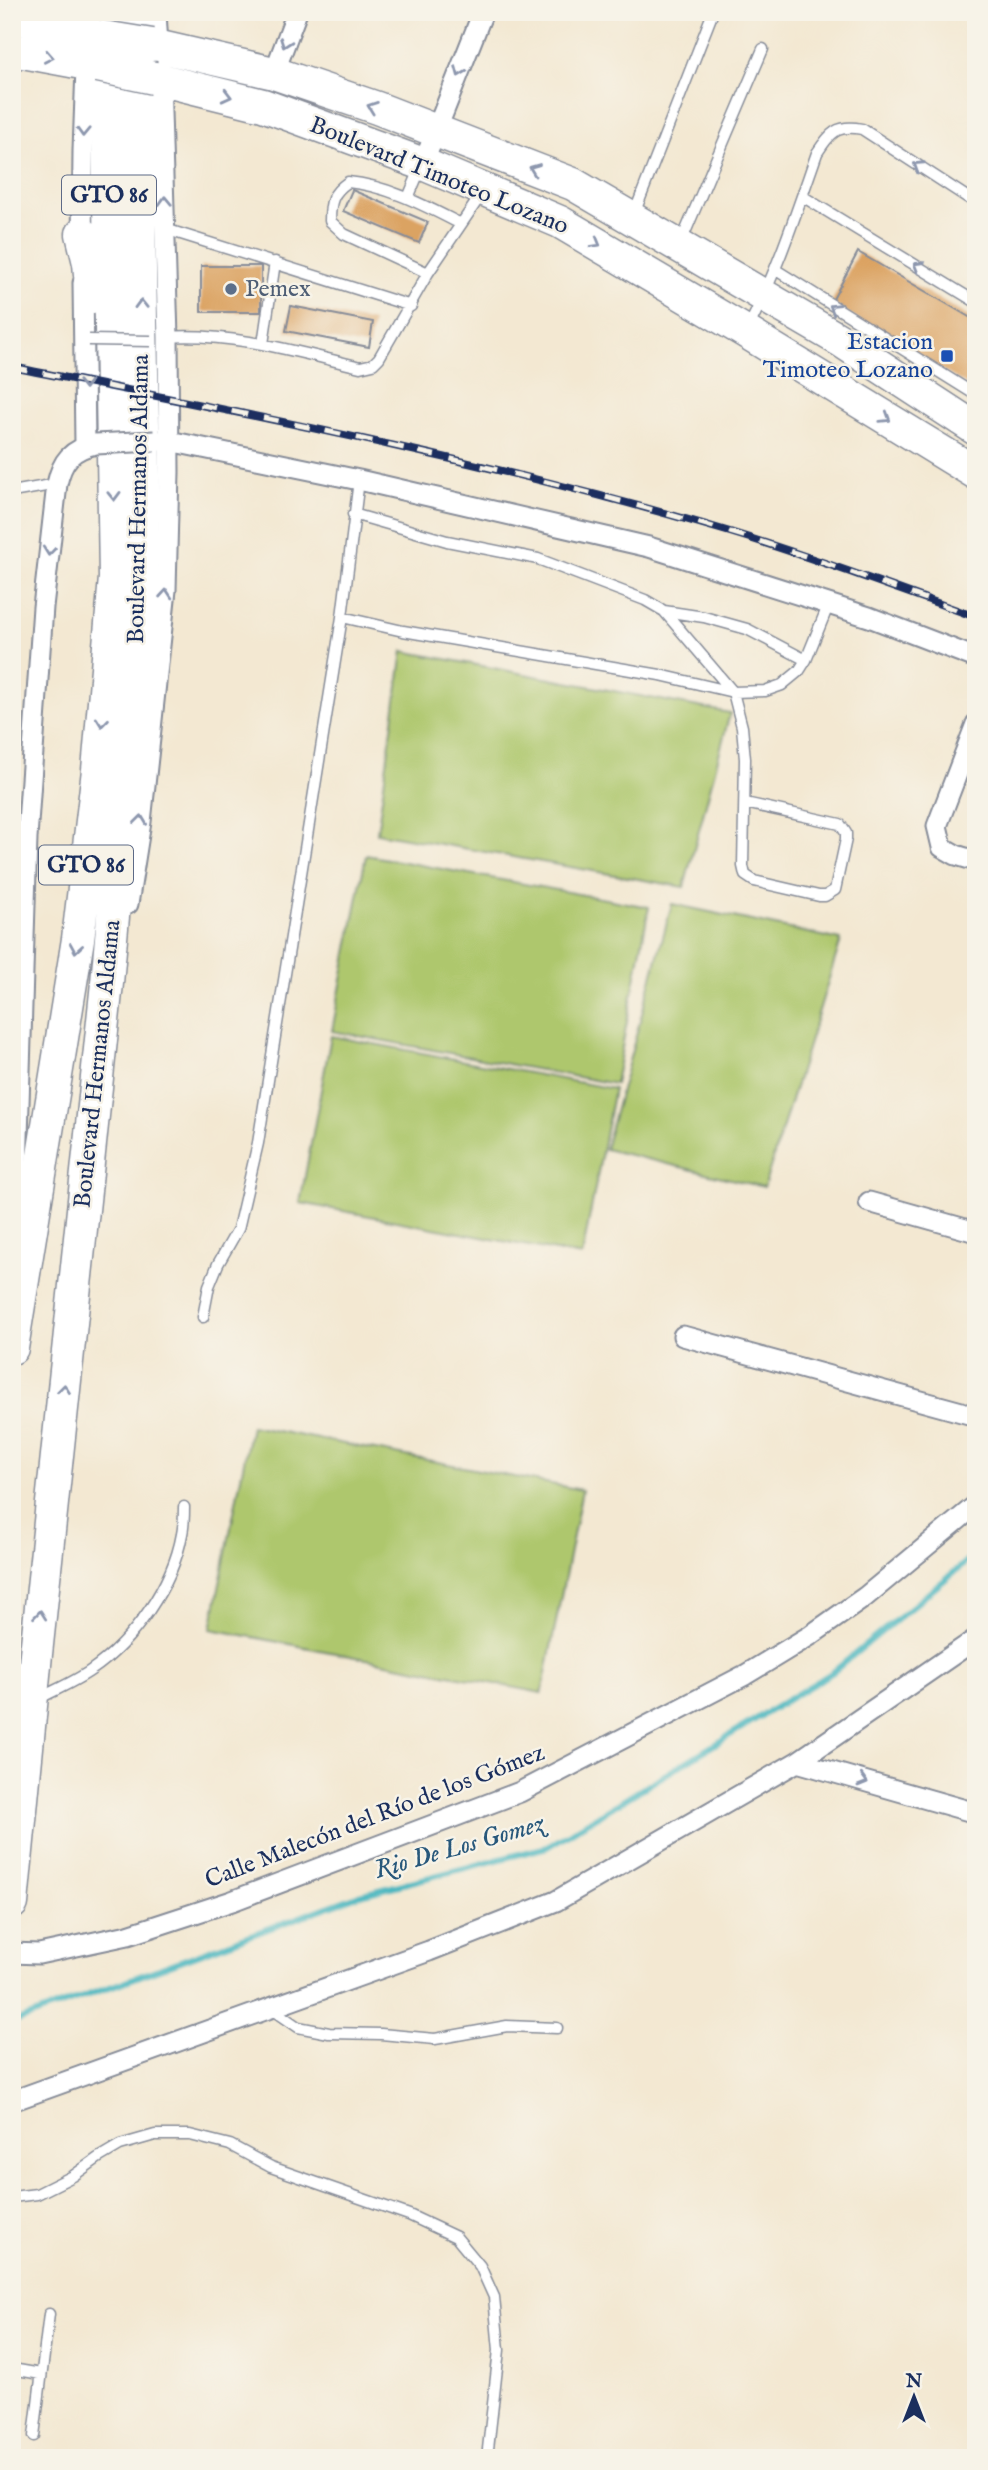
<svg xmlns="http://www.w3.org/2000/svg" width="988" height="2470" font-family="'IM FELL English',serif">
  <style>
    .green { fill: #aec76d; stroke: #647b66; stroke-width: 2 }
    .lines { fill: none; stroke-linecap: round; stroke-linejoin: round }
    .stream { stroke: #47b6bf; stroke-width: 6 }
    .building { fill: #dba362 }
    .service-casing { stroke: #878c98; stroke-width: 13 }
    .minor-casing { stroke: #878c98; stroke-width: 23 }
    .primary-casing { stroke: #878c98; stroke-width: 35 }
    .service { stroke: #fff; stroke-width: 10 }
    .minor { stroke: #fff; stroke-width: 19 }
    .primary { stroke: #fff; stroke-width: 32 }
    .rail-casing { stroke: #1b2f5e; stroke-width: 8 }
    .rail { stroke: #f7f3e8; stroke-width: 5; stroke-dasharray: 16; stroke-linecap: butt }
    .service-bridge-casing { stroke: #878c98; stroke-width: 13; stroke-linecap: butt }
    .minor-bridge-casing { stroke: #878c98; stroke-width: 23; stroke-linecap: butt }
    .primary-bridge-casing { stroke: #878c98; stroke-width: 35; stroke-linecap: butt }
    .service-bridge { stroke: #fff; stroke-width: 10 }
    .minor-bridge { stroke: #fff; stroke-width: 19 }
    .primary-bridge { stroke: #fff; stroke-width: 32 }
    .oneway { stroke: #8d97ae }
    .service-dot { fill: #5c6f8a; stroke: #f7f3e8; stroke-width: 2.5 }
    .transit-dot { fill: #1a4fb4; stroke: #f7f3e8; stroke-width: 2.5 }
    .labels { text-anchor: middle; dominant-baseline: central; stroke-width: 5; stroke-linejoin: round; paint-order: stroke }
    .shield { fill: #f7f3e8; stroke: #5d6a87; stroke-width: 2 }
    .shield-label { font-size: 23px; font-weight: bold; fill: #1b2f5e }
    .street-label { font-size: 24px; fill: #1b2f5e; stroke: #f7f3e8 }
    .service-label { font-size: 24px; fill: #4e5e75; stroke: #f7f3e8; text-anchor: start }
    .transit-label { font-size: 24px; fill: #164399; stroke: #f7f3e8; text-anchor: end }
    .water-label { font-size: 26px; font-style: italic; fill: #28587b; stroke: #f7f3e8 }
  </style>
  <rect width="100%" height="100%" fill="#f7f3e8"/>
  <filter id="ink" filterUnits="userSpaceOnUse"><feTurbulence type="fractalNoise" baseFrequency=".0143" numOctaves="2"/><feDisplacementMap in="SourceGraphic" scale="14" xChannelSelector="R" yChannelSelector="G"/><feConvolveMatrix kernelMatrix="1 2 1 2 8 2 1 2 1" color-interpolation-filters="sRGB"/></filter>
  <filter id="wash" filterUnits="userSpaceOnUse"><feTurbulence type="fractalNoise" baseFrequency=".00686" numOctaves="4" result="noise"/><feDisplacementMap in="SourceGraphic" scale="28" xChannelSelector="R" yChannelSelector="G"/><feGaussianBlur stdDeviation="1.57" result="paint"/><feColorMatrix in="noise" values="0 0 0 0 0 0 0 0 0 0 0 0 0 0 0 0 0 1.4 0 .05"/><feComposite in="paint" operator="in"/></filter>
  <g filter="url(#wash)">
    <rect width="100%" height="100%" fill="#f3e8d2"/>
    <path class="green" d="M403 651 730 713 684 887 377 833Z
      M366 855 649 907 615 1084 332 1031Z
      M672 904 841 940 764 1187 605 1149Z
      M331 1036 614 1089 582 1256 300 1203Z
      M251 1426 582 1490 542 1693 211 1629Z"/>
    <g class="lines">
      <path class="stream" d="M12 2023 360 1895 547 1847 833 1672 976 1554"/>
    </g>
    <g id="blocks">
      <path class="building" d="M352 190 428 222 419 243 343 211Z
        M858 252 976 321V391L831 303Z
        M201 266H261V312H201Z
        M291 306 373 322 369 347 286 331Z"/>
    </g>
  </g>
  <g filter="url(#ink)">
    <use href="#blocks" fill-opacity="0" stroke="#878c98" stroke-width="2"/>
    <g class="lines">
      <defs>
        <path id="service" d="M802 196 976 302
          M408 198 421 167
          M634 214 713 12
          M165 229 411 306
          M681 242 763 49
          M776 270 976 395
          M428 273 344 234 330 221C330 202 332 193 348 182 389 186 425 206 461 224
          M748 328C777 272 796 213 817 153 830 133 837 124 862 129L976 203
          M166 337C231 332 297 352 360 367L373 364 379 358 428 273 483 192
          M263 344 275 262
          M359 480 342 617 403 631 660 675 733 692 765 691 782 685 799 671 806 660 828 606
          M12 492 57 484
          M353 514 447 541 538 559 645 600 664 611 733 692 742 727 745 759 743 866 745 875 754 881 819 896H825L835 890 846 839V833L840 824 745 803
          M664 611 704 617 747 629 806 660
          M203 1317 209 1286 218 1264 238 1229 258 1143 342 617
          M38 1699C55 1690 74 1682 90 1671 133 1642 173 1585 182 1534 184 1525 184 1516 184 1507
          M272 2009 298 2027 329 2033 381 2034 435 2039 507 2026 557 2028
          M12 2197 37 2194 73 2176 98 2158 120 2145 155 2135H190L230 2145 271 2167 409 2215 456 2237 480 2266 494 2297 499 2350 487 2458
          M12 2369 41 2374
          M34 2436 49 2314"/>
        <path id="minor" d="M274 73 297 12
          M423 164 483 12
          M82 246 83 151 88 12
          M83 283 85 446
          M159 441H169L359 480 649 547 869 617 976 658
          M976 724 937 826 942 847 956 855 976 861
          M128 904 141 822 166 590 169 472 168 337 160 79 156 12
          M869 1202 976 1232
          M33 1214 20 1194 17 1171 27 838 43 607 57 484C62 461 71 449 96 444
          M683 1336 976 1416
          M797 1762 976 1813
          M12 1953 39 1954 128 1935 232 1901 520 1792 745 1675 811 1635 865 1597 976 1505
          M12 2101 429 1951 556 1901 797 1762 976 1639"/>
        <path id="primary" d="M12 17 97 36
          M152 45 274 73 377 108 573 184 843 342 976 429
          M12 50 98 66
          M154 78 263 105 423 164 560 222 746 332 976 473
          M82 234 89 263 92 297
          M12 1348 78 939 98 770 115 578 106 12
          M12 1903 36 1654 107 983 141 606 144 476 135 12"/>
      </defs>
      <use href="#service" class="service-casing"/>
      <use href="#minor" class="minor-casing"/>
      <use href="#primary" class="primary-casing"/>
      <use href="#service" class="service"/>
      <use href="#minor" class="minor"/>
      <use href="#primary" class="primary"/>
      <defs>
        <path id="rail" d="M12 367C253 415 495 462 730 532 813 557 895 588 976 617"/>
      </defs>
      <use href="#rail" class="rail-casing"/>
      <use href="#rail" class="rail"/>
      <defs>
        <path id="service-bridge" d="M89 340 151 341"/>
        <path id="minor-bridge" d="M96 444 154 441"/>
        <path id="primary-bridge" d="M97 36 152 45
          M98 66 154 78"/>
      </defs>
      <use href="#service-bridge" class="service-bridge-casing"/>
      <use href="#minor-bridge" class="minor-bridge-casing"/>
      <use href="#primary-bridge" class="primary-bridge-casing"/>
      <use href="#service-bridge" class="service-bridge"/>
      <use href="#minor-bridge" class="minor-bridge"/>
      <use href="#primary-bridge" class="primary-bridge"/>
    </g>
    <defs><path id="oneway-chevron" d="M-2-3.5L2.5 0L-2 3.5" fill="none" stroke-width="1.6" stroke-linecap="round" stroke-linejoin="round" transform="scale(1.75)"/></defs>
    <g class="oneway">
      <use href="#oneway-chevron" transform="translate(285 43) rotate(110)"/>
      <use href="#oneway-chevron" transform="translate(49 57) rotate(11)"/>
      <use href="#oneway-chevron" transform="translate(460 72) rotate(112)"/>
      <use href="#oneway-chevron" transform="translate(227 96) rotate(14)"/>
      <use href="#oneway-chevron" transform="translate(372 107) rotate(-160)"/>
      <use href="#oneway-chevron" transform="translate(83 132) rotate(92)"/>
      <use href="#oneway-chevron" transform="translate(918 166) rotate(-147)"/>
      <use href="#oneway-chevron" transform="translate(534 169) rotate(-159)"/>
      <use href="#oneway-chevron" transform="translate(165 201) rotate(-92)"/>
      <use href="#oneway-chevron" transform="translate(596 243) rotate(30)"/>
      <use href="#oneway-chevron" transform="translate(918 266) rotate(-149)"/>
      <use href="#oneway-chevron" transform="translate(141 304) rotate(-91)"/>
      <use href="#oneway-chevron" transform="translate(834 308) rotate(-148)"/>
      <use href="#oneway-chevron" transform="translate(85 384) rotate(89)"/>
      <use href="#oneway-chevron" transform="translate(886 418) rotate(32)"/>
      <use href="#oneway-chevron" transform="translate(114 496) rotate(89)"/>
      <use href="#oneway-chevron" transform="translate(49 551) rotate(96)"/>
      <use href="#oneway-chevron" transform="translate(166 594) rotate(-85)"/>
      <use href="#oneway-chevron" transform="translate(102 722) rotate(96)"/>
      <use href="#oneway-chevron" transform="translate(141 820) rotate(-83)"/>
      <use href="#oneway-chevron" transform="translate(76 948) rotate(99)"/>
      <use href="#oneway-chevron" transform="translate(64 1389) rotate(-84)"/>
      <use href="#oneway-chevron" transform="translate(40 1615) rotate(-84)"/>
      <use href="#oneway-chevron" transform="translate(863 1781) rotate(16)"/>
    </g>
  </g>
  <circle class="service-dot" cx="231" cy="289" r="7"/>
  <rect class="transit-dot" x="940" y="349" width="14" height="14" rx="3.5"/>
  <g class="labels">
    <g class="shield">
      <rect x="62" y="175.5" width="94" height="39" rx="5"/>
      <rect x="39" y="845.5" width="94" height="39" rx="5"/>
    </g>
    <g class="shield-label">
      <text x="109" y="195">GTO 86</text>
      <text x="86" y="865">GTO 86</text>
    </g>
    <g class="street-label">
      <text transform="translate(439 176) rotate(22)">Boulevard Timoteo Lozano</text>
      <text transform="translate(139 499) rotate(-89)">Boulevard Hermanos Aldama</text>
      <text transform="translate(98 1064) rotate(-84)">Boulevard Hermanos Aldama</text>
      <text transform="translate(375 1817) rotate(-21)">Calle Malecón del Río de los Gómez</text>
    </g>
    <g class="service-label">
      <text x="245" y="289">Pemex</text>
    </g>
    <g class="transit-label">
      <text x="933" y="342">Estacion<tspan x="933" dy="28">Timoteo Lozano</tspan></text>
    </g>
    <g class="water-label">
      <text transform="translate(459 1847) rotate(-16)">Rio De Los Gomez</text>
    </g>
  </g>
  <rect width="988" height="2470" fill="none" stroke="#f7f3e8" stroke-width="42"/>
  <g transform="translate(914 2397)" stroke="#f7f3e8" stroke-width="5" paint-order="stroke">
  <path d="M0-5L12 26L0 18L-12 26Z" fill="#1b2f5e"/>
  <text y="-10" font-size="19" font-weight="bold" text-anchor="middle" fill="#1b2f5e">N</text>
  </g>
</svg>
